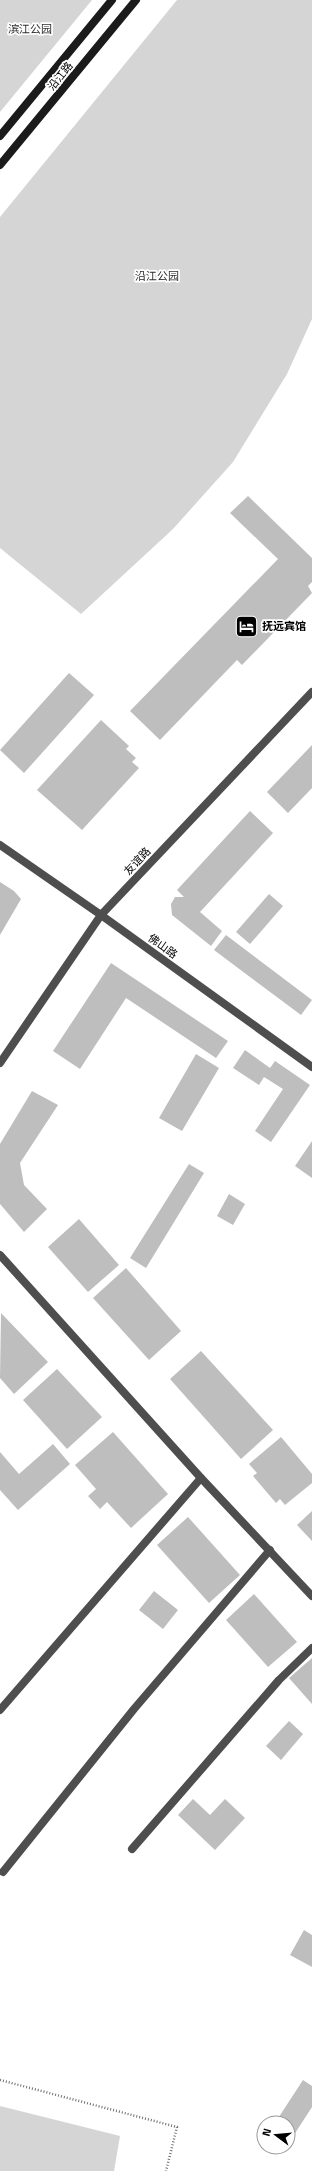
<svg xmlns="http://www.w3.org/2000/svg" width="312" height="2171" font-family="'Titillium Web','Noto Sans SC',sans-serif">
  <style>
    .green { fill: #d5d5d5 }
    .building { fill: #bebebe }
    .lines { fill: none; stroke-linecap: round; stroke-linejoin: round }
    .path { stroke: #707070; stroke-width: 2.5; stroke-dasharray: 1 2; stroke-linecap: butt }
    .service { stroke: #4e4e4e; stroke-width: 8 }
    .tertiary { stroke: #4e4e4e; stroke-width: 8 }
    .secondary { stroke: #1b1b1b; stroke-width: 8 }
    .labels { text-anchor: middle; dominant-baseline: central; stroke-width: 3.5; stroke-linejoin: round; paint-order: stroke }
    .park-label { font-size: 11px; fill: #2c2c2c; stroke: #fff }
    .street-label { font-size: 11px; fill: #000; stroke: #fff }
    .poi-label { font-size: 11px; font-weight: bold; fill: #000; stroke: #fff; text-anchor: start }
  </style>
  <rect width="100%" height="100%" fill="#fff"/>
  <path class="green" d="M0 0H92L0 112Z
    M177 0H312V319L287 374 233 462 173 529 81 614 0 548V217Z
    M0 2106 120 2136 114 2171H0Z"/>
  <path class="building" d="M248 496 312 558V582L308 586 312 593 242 665 237 660 160 740 130 711 278 559 230 513Z
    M69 673 94 695 24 773 0 750Z
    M101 720 129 746 126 749 136 758 132 762 139 768 82 830 37 790Z
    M312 745V788L288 813 267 792Z
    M250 811 273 833 200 912 222 931 211 946 172 915 171 904 175 897H184L177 890Z
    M0 882 14 891 21 899 0 935Z
    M269 894 283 906 250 944 236 932Z
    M226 935 312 1000 301 1015 214 950Z
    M111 963 228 1041 216 1058 126 998 80 1069 53 1051Z
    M245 1050 270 1068 275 1061 310 1085 271 1142 255 1131 283 1089 264 1077 259 1085 233 1068Z
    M196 1054 219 1068 182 1131 159 1118Z
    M32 1091 58 1105 20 1163 24 1185 47 1209 24 1232 0 1204V1144Z
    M312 1141V1178L295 1166Z
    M189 1164 204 1173 146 1268 130 1258Z
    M229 1194 245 1204 233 1225 217 1216Z
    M79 1219 119 1265 88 1292 48 1247Z
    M126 1268 181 1331 149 1360 93 1298Z
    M1 1313 48 1362 14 1394 0 1378Z
    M201 1351 273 1430 241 1459 170 1379Z
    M57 1369 102 1417 67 1449 23 1400Z
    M113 1432 168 1494 131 1528 107 1502 100 1509 88 1496 96 1489 75 1465Z
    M281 1437 312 1474V1483L285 1505 280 1499 276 1503 253 1476 257 1473 249 1464Z
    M53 1444 70 1464 18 1510 0 1490V1452L19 1474Z
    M312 1511V1541L297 1525Z
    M188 1517 240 1575 209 1603 157 1545Z
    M154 1591 178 1610 163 1629 139 1610Z
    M254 1594 297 1642 268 1667 226 1620Z
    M312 1658V1704L289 1678Z
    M289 1721 303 1734 281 1760 266 1746Z
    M193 1799 210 1815 225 1799 245 1818 215 1850 178 1815Z
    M304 1930 312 1935V1967L290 1955Z
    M303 2080 312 2086V2107L290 2141 288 2140V2123H275Z"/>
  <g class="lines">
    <path class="path" d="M0 2080 177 2127 166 2171"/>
    <path class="service" d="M0 1710 201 1478
      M132 1849 279 1680 312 1648
      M3 1872 134 1709 270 1550"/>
    <path class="tertiary" d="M0 845 101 915 312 1067
      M0 1063 101 915 312 692
      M0 1255 201 1478 312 1596"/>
    <path class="secondary" d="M0 136 112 0
      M0 165 136 0"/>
  </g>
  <defs>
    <symbol id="hotel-square" viewBox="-11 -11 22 22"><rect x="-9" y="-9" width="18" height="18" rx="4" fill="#000" stroke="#fff"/><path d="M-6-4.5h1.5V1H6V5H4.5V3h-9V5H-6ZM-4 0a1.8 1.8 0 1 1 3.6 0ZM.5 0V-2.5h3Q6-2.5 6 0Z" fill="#fff"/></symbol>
  </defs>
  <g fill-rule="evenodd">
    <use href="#hotel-square" x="234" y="614" width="25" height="25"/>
  </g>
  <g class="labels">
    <g class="park-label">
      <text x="30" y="29">滨江公园</text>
      <text x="157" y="276">沿江公园</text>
    </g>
    <g class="street-label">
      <text transform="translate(60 76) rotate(-51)">沿江路</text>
      <text transform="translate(137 861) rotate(-47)">友谊路</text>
      <text transform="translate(163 946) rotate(36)">佛山路</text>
    </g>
    <g class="poi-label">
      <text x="262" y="626">抚远宾馆</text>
    </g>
  </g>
  <g transform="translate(276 2135) rotate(286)"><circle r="19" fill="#ffffff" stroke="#999999"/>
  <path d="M0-3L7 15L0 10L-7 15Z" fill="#000000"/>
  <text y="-6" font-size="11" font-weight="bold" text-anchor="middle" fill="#000000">N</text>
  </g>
</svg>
